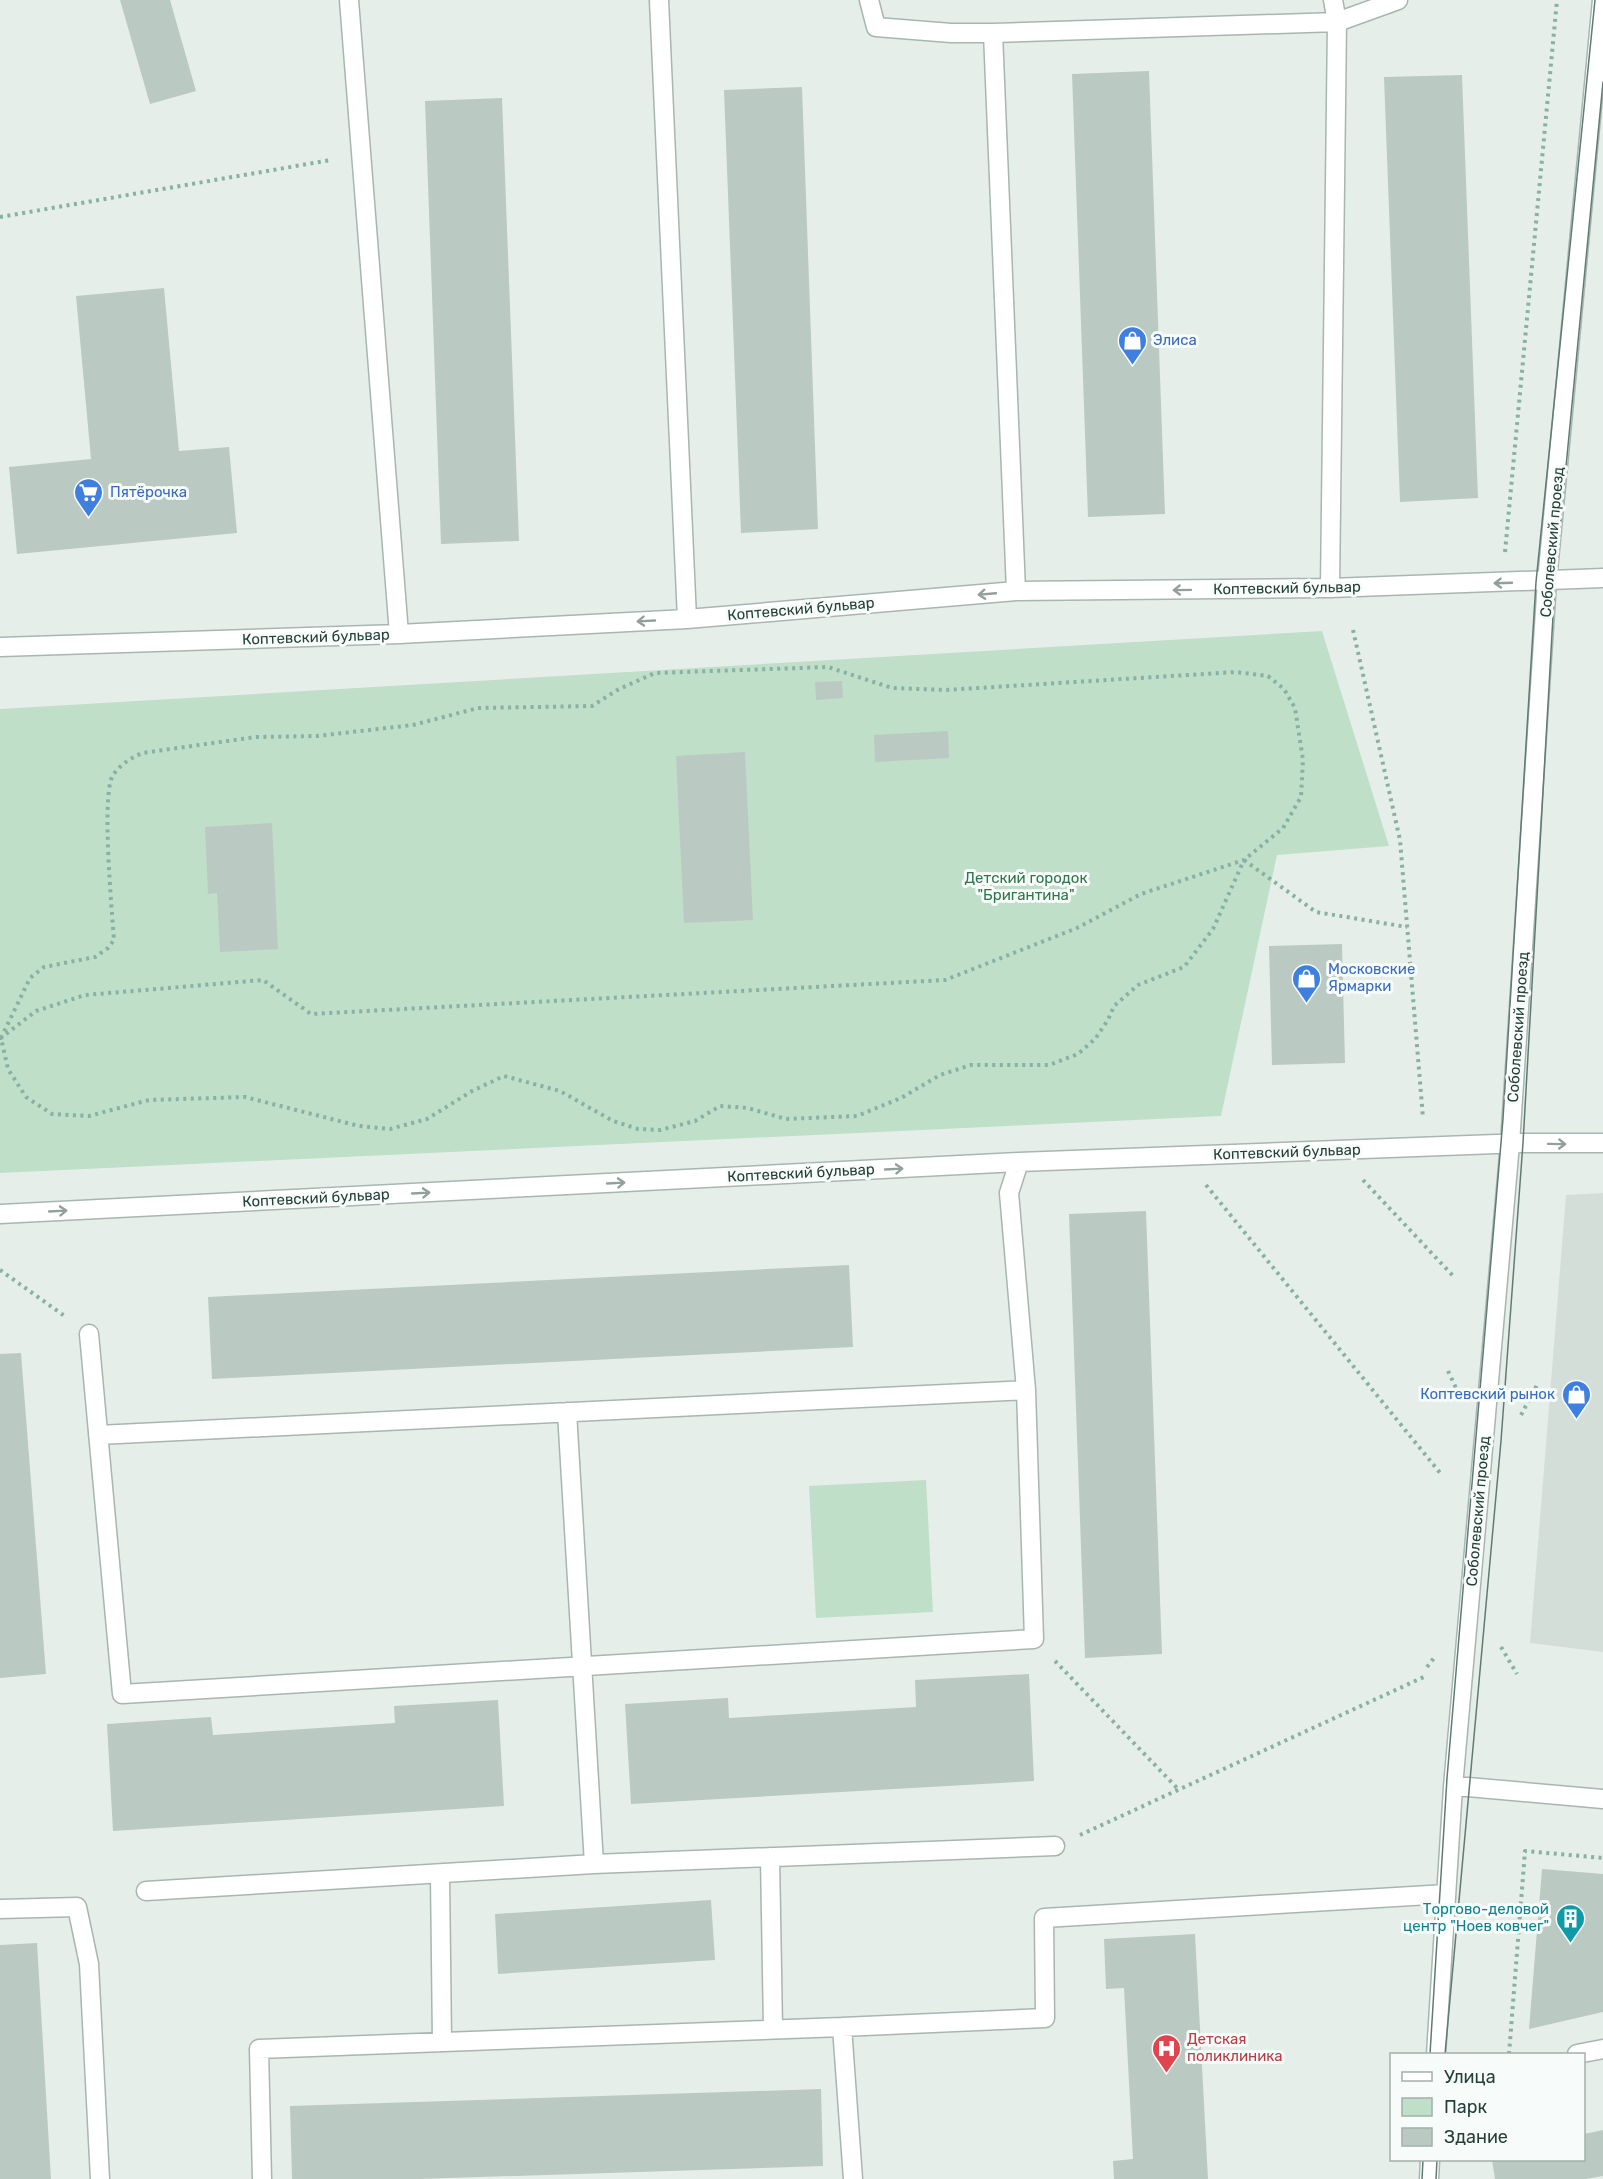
<svg xmlns="http://www.w3.org/2000/svg" width="1603" height="2179" font-family="Rubik,sans-serif">
  <style>
    .built { fill: #d4ded9 }
    .green { fill: #c0dfc8 }
    .building { fill: #bbc9c3 }
    .lines { fill: none; stroke-linecap: round; stroke-linejoin: round }
    .minor-casing { stroke: #a8b6b1; stroke-width: 21 }
    .path { stroke: #87b1a4; stroke-width: 4; stroke-dasharray: 3 4.5; stroke-linecap: butt }
    .minor { stroke: #fff; stroke-width: 18 }
    .tram { stroke: #607b74; stroke-width: 1.5 }
    .oneway { stroke: #92a09c }
    .labels { text-anchor: middle; dominant-baseline: central; stroke-width: 6; stroke-linejoin: round; paint-order: stroke }
    .shop-label { font-size: 15px; fill: #366cbe; stroke: #f7fbf9; text-anchor: start }
    .street-label { font-size: 15px; fill: #254039; stroke: #f7fbf9 }
    .park-label { font-size: 15px; fill: #2f774b; stroke: #f7fbf9 }
    .culture-label { font-size: 15px; fill: #0d838f; stroke: #f7fbf9; text-anchor: end }
    .health-label { font-size: 15px; fill: #be3a42; stroke: #f7fbf9; text-anchor: start }
  </style>
  <rect width="100%" height="100%" fill="#e6eeea"/>
  <path class="built" d="M1603 1193V1652L1530 1643 1566 1195Z"/>
  <path class="green" d="M1322 631 1389 846 1277 855 1221 1116 0 1173V709Z
    M926 1480 933 1612 816 1618 809 1486Z"/>
  <path class="building" d="M120 0H170L196 91 150 104Z
    M1149 71 1165 514 1088 517 1072 74Z
    M1462 75 1478 498 1400 502 1384 77Z
    M802 87 818 529 741 533 724 90Z
    M502 98 519 541 441 544 425 101Z
    M164 288 179 451 229 447 237 533 17 554 9 467 91 459 76 296Z
    M842 681 843 698 816 700 815 682Z
    M948 731 949 758 875 762 874 735Z
    M745 752 753 920 684 923 676 756Z
    M272 823 278 949 220 952 217 893 208 894 205 827Z
    M1342 944 1345 1063 1272 1065 1269 946Z
    M1146 1211 1162 1654 1085 1658 1069 1214Z
    M849 1265 853 1347 212 1379 208 1297Z
    M21 1353 46 1674 0 1678V1354Z
    M1029 1674 1034 1781 631 1804 625 1704 728 1698 729 1718 916 1707 915 1680Z
    M498 1700 504 1806 113 1831 107 1724 211 1717 213 1735 395 1723 394 1706Z
    M1542 1869 1603 1874V2012L1529 2029Z
    M711 1900 715 1960 498 1974 495 1914Z
    M1195 1934 1208 2179H1114L1113 2161 1133 2159 1124 1988 1106 1989 1104 1939Z
    M37 1943 51 2179H0V1945Z
    M821 2089 823 2166 419 2179H292L290 2106Z
    M1603 2130V2176L1586 2179H1495L1492 2160H1584V2134Z"/>
  <g class="lines">
    <defs>
      <path id="minor" d="M349 0 399 634
        M659 0 687 619
        M869 0 876 27 951 33H993L1337 22 1398 0
        M993 33 1016 591
        M1330 588 1337 22 1333 0
        M0 647 399 634 687 619 1016 591 1330 588 1603 578
        M0 1214 1019 1162 1523 1143H1603
        M89 1334 122 1694 1034 1639 1026 1390 1009 1193 1019 1162
        M567 1412 594 1864 1055 1846
        M98 1435 1026 1390
        M1453 1787H1468L1603 1799
        M770 1857 773 2029
        M440 1874 442 2042
        M146 1891 594 1864
        M0 1909 77 1907 89 1964 100 2179
        M842 2027 1045 2018 1044 1918 1446 1894
        M1436 2054 1453 1787 1510 1144 1547 581 1602 0
        M1577 2054 1603 2049
        M262 2179 259 2049 842 2027 853 2179
        M1429 2179 1430 2160"/>
    </defs>
    <use href="#minor" class="minor-casing"/>
    <path class="path" d="M0 217 331 160
      M1505 552 1557 0
      M1353 630 1400 840 1423 1118
      M1244 860 1316 912 1407 927
      M0 1038H1L36 1011 85 995 263 980 311 1014 945 980 1077 928 1141 894 1244 860 1283 828 1301 797 1303 760 1295 708 1284 689 1268 676 1236 672 946 690 892 688 828 667 655 673 619 689 592 706 478 708 413 725 317 736 256 737 142 753C131 758 121 764 113 775 101 794 112 911 114 940L108 948 95 957 44 967 30 978 1 1038 8 1069 26 1097 52 1114 89 1116 149 1100 245 1097 359 1126 390 1129 427 1119 472 1091 504 1076 560 1091 613 1121 638 1129 660 1130 695 1121 720 1106 748 1108 786 1119 857 1116 901 1098 940 1075 971 1065H1049L1078 1054 1095 1039 1108 1020 1114 1006 1138 985 1184 967 1213 929 1244 860
      M1363 1180 1455 1278
      M1206 1185 1441 1474
      M0 1270 66 1317
      M1448 1371 1457 1390
      M1521 1415 1537 1385
      M1501 1647 1517 1674
      M1055 1661 1179 1790
      M1427 1667 1434 1658
      M1080 1835 1426 1676
      M1509 2054 1525 1851 1603 1858"/>
    <use href="#minor" class="minor"/>
    <path class="tram" d="M1430 2054 1447 1778 1503 1119 1536 582 1595 0
      M1445 2054 1501 1441 1523 1143 1555 581 1603 82
      M1422 2179 1423 2160
      M1436 2179 1437 2160"/>
  </g>
  <defs><path id="oneway-shaft" d="M-6 0H5M1.5-3L5.5 0L1.5 3" fill="none" stroke-width="1.6" stroke-linecap="round" stroke-linejoin="round" transform="scale(1.5)"/></defs>
  <g class="oneway">
    <use href="#oneway-shaft" transform="translate(1503 583) rotate(178)"/>
    <use href="#oneway-shaft" transform="translate(1182 590) rotate(179)"/>
    <use href="#oneway-shaft" transform="translate(987 594) rotate(175)"/>
    <use href="#oneway-shaft" transform="translate(646 621) rotate(177)"/>
    <use href="#oneway-shaft" transform="translate(1557 1144) rotate(1)"/>
    <use href="#oneway-shaft" transform="translate(894 1169) rotate(-3)"/>
    <use href="#oneway-shaft" transform="translate(616 1183) rotate(-3)"/>
    <use href="#oneway-shaft" transform="translate(421 1193) rotate(-3)"/>
    <use href="#oneway-shaft" transform="translate(58 1211) rotate(-3)"/>
  </g>
  <defs>
    <symbol id="shop-pin" viewBox="-11 -11 22 30"><path d="M0 17L-7.5 6A9.5 9.5 0 1 1 7.5 6Z" fill="#3f7fe0" stroke="#f7fbf9"/><path d="M-5-2.5h2.3a2.7 3.5 0 0 1 5.4 0H5L5.5 6h-11ZM-1.5-2.5h3a1.5 2.3 0 0 0-3 0Z" fill="#fff"/></symbol>
    <symbol id="supermarket-pin" viewBox="-11 -11 22 30"><path d="M0 17L-7.5 6A9.5 9.5 0 1 1 7.5 6Z" fill="#3f7fe0" stroke="#f7fbf9"/><path d="M-6-5.5h2.5l.6 2H6L4.5 2H-2.5L-4.4-4H-6ZM-1.5 3.2a1.3 1.3 0 1 0 .1 0ZM3 3.2a1.3 1.3 0 1 0 .1 0Z" fill="#fff"/></symbol>
    <symbol id="building-pin" viewBox="-11 -11 22 30"><path d="M0 17L-7.5 6A9.5 9.5 0 1 1 7.5 6Z" fill="#0f9aa8" stroke="#f7fbf9"/><path d="M-4-6H4V6H1V3H-1V6H-4ZM-2.5-4.3h1.7v1.8h-1.7ZM.8-4.3h1.7v1.8H.8ZM-2.5-1h1.7V.8h-1.7ZM.8-1h1.7V.8H.8Z" fill="#fff"/></symbol>
    <symbol id="hospital-pin" viewBox="-11 -11 22 30"><path d="M0 17L-7.5 6A9.5 9.5 0 1 1 7.5 6Z" fill="#e0444e" stroke="#f7fbf9"/><path d="M-5-5h3v3.5h4V-5h3V5h-3V1.5h-4V5h-3Z" fill="#fff"/></symbol>
  </defs>
  <g fill-rule="evenodd">
    <use href="#shop-pin" x="1116" y="324" width="33" height="45"/>
    <use href="#supermarket-pin" x="72" y="476" width="33" height="45"/>
    <use href="#shop-pin" x="1290" y="962" width="33" height="45"/>
    <use href="#shop-pin" x="1560" y="1378" width="33" height="45"/>
    <use href="#building-pin" x="1554" y="1902" width="33" height="45"/>
    <use href="#hospital-pin" x="1150" y="2032" width="33" height="45"/>
  </g>
  <g class="labels">
    <g class="shop-label">
      <text x="1153" y="340">Элиса</text>
      <text x="110" y="492">Пятёрочка</text>
      <text x="1328" y="969">Московские<tspan x="1328" dy="17">Ярмарки</tspan></text>
      <text x="1555" y="1394" text-anchor="end">Коптевский рынок</text>
    </g>
    <g class="street-label">
      <text transform="translate(1552 542) rotate(-85)">Соболевский проезд</text>
      <text transform="translate(1287 588) rotate(-1)">Коптевский бульвар</text>
      <text transform="translate(801 609) rotate(-5)">Коптевский бульвар</text>
      <text transform="translate(316 637) rotate(-2)">Коптевский бульвар</text>
      <text transform="translate(1518 1027) rotate(-86)">Соболевский проезд</text>
      <text transform="translate(1287 1152) rotate(-2)">Коптевский бульвар</text>
      <text transform="translate(801 1173) rotate(-3)">Коптевский бульвар</text>
      <text transform="translate(316 1198) rotate(-3)">Коптевский бульвар</text>
      <text transform="translate(1478 1511) rotate(-85)">Соболевский проезд</text>
    </g>
    <g class="park-label">
      <text x="1026" y="878">Детский городок<tspan x="1026" dy="17">"Бригантина"</tspan></text>
    </g>
    <g class="culture-label">
      <text x="1549" y="1909">Торгово-деловой<tspan x="1549" dy="17">центр "Ноев ковчег"</tspan></text>
    </g>
    <g class="health-label">
      <text x="1187" y="2039">Детская<tspan x="1187" dy="17">поликлиника</tspan></text>
    </g>
  </g>
  <rect x="1390" y="2053" width="195" height="108" fill="#f7fbf9" stroke="#a3b0ac" stroke-width="1.5"/>
  <rect x="1402" y="2072" width="30" height="9" fill="#ffffff" stroke="#a3b0ac" stroke-width="1.5"/>
  <text x="1444" y="2083" font-size="18" fill="#254039">Улица</text>
  <rect x="1402" y="2098" width="30" height="18" fill="#c0dfc8" stroke="#a3b0ac" stroke-width="1.5"/>
  <text x="1444" y="2113" font-size="18" fill="#254039">Парк</text>
  <rect x="1402" y="2128" width="30" height="18" fill="#bbc9c3" stroke="#a3b0ac" stroke-width="1.5"/>
  <text x="1444" y="2143" font-size="18" fill="#254039">Здание</text>
</svg>
